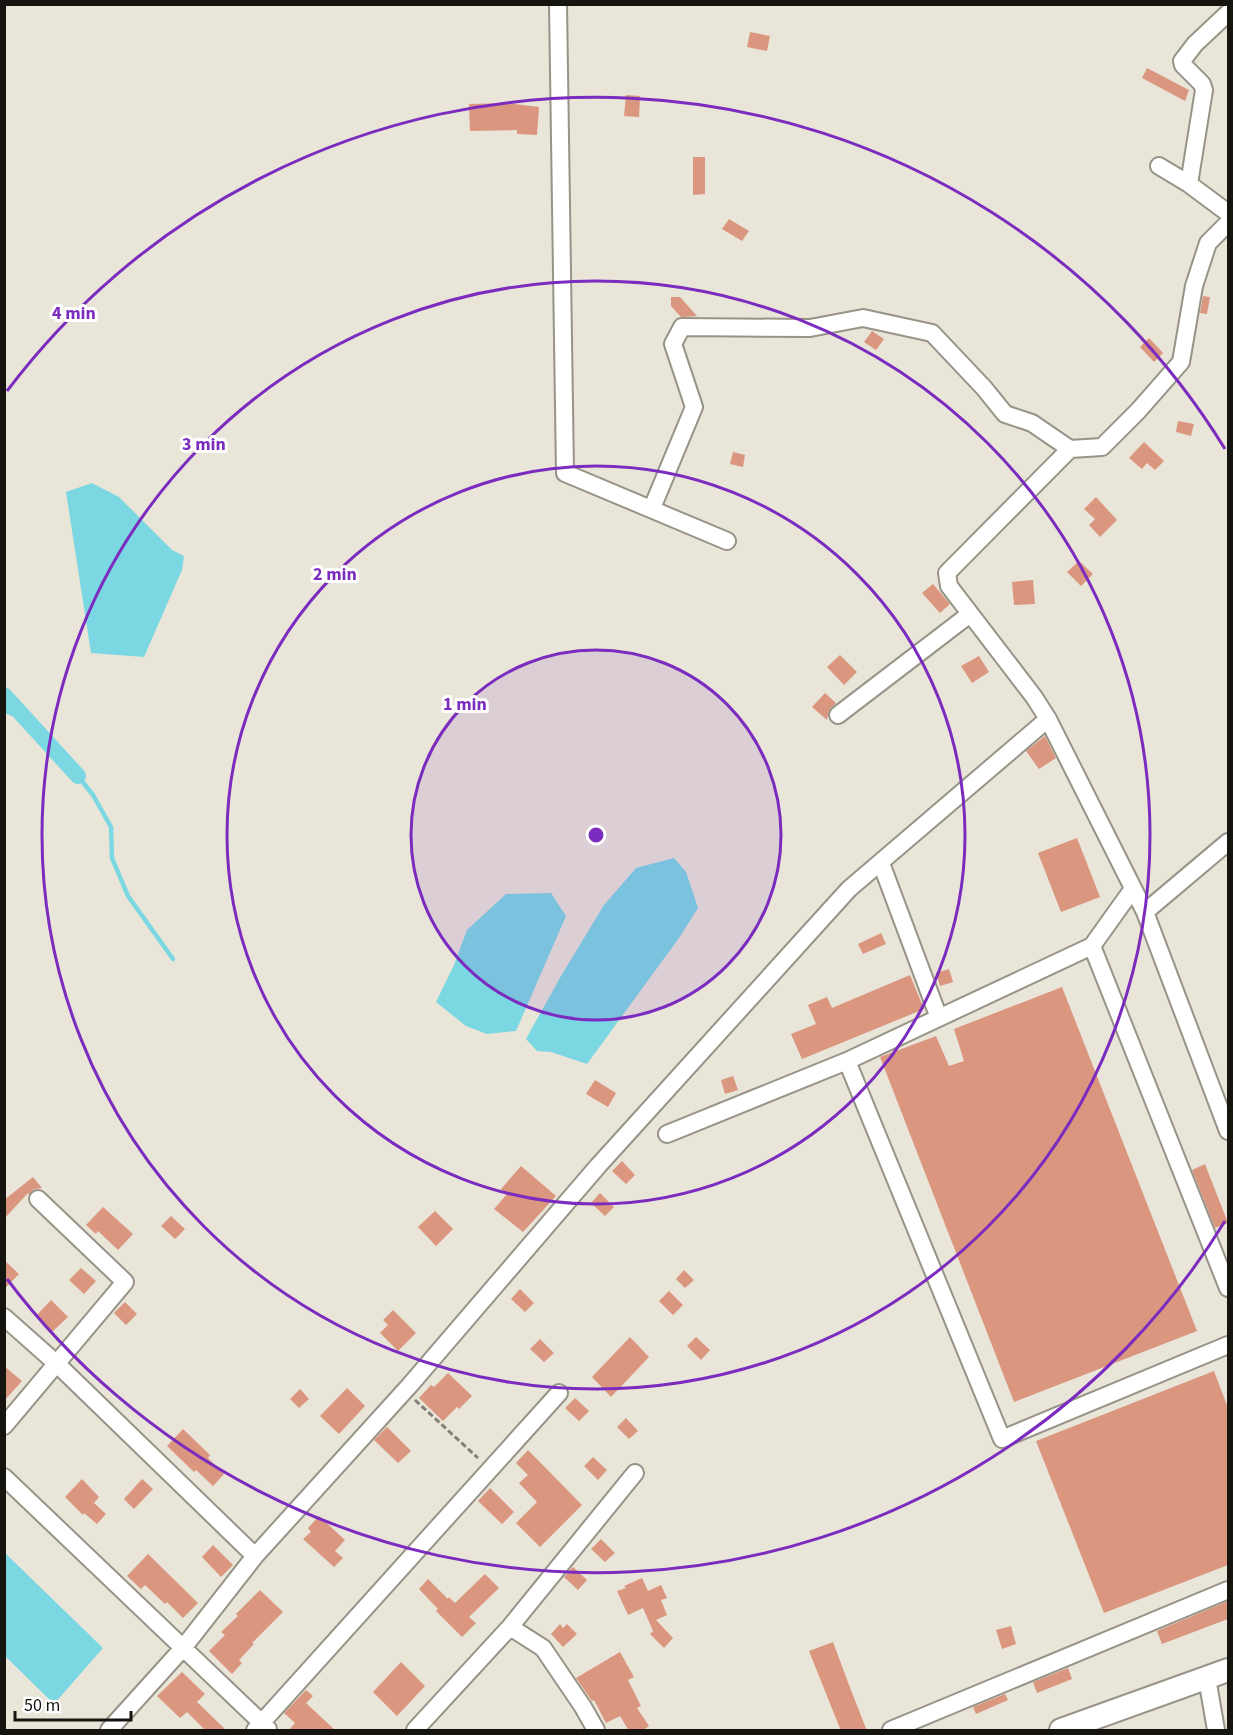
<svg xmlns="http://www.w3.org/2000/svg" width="1233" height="1735" font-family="'Source Sans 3',sans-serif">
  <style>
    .water { fill: #7bd8e3 }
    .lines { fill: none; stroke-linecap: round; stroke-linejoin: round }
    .stream { stroke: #7bd8e3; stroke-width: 4.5 }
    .canal { stroke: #7bd8e3; stroke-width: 16 }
    .building { fill: #db967f }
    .street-casing { stroke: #979487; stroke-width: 20 }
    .secondary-casing { stroke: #979487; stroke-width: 26 }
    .path { stroke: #817f76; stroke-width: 3; stroke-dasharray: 6 3; stroke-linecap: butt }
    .street { stroke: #fff; stroke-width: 16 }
    .secondary { stroke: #fff; stroke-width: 22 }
    .ring { fill: none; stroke: #7b2cbf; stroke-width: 3 }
    .centre { fill: #7b2cbf; stroke: #fff; stroke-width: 3 }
    .ring-label { font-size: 18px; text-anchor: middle; font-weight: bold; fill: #7b2cbf; stroke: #fff; stroke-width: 6; stroke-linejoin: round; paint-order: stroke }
  </style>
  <rect width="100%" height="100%" fill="#e9e5d8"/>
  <path class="water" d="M92 483 119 497 172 550 184 556 182 570 144 657 91 653 66 492Z
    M4 686 23 707 14 717 5 713Z
    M674 858 686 872 698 908 679 938 587 1064 551 1052 537 1051 526 1039 561 976 604 905 636 868Z
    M551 893 566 916 516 1031 487 1034 466 1026 436 1002 454 965 467 930 506 894Z
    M5 1553 103 1648 54 1704 5 1656Z"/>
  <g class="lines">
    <path class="stream" d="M78 776 93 795 111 827 112 858 128 896 173 959"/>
    <path class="canal" d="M4 695 78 776"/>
  </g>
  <path class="building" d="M750 32 770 36 767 51 747 47Z
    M1147 68 1189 90 1185 101 1142 78Z
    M626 95 640 96 639 117 624 116Z
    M506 103 539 107 537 135 517 134V130L470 131 469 104Z
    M693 157H705V194L693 195Z
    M729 219 749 231 742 241 722 229Z
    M1203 296 1210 297 1207 314 1200 313Z
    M671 297H680L697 316 681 317 671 306Z
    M872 331 884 339 876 350 864 342Z
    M1149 338 1163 353 1154 362 1140 347Z
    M1178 421 1194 424 1191 436 1176 432Z
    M1144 442 1164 461 1155 470 1147 463 1142 469 1129 458Z
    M733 452 745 455 743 467 730 464Z
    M1096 497 1117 520 1100 537 1089 525 1095 519 1084 509Z
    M1079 561 1093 574 1081 586 1067 572Z
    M1033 580 1035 604 1014 605 1012 582Z
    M933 584 950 604 940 613 922 593Z
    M840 655 857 672 844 685 827 667Z
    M979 656 989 672 972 683 961 666Z
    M825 693 836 703 829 710 827 720 812 707Z
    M1045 736 1056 758 1039 769 1026 751Z
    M1077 838 1100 897 1061 912 1038 853Z
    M881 933 886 944 863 954 858 944Z
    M949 969 953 982 940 986 936 973Z
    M910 975 924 1009 802 1059 791 1034 816 1024 808 1005 827 997 832 1008Z
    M1062 987 1197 1331 1014 1402 880 1057 936 1036 949 1066 964 1061 954 1029Z
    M733 1076 738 1090 725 1094 721 1080Z
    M595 1080 616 1093 608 1107 586 1094Z
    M622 1161 635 1175 626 1184 612 1171Z
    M1205 1164 1228 1223 1215 1228 1192 1170Z
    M521 1166 556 1196 523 1232 494 1209 507 1194 501 1189Z
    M33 1177 42 1188 34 1189 29 1195 28 1193 4 1219V1200Z
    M600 1193 614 1207 605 1216 591 1203Z
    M103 1207 133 1234 118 1250 98 1231 96 1234 86 1225Z
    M435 1211 453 1229 436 1246 418 1227Z
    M171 1216 185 1229 175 1239 161 1226Z
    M4 1260 19 1274 4 1289Z
    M81 1268 96 1281 84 1294 69 1280Z
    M684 1270 694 1280 685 1288 676 1279Z
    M520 1289 534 1303 525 1312 511 1299Z
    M669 1291 683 1305 673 1315 659 1301Z
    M51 1300 68 1317 52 1332 36 1316Z
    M125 1302 137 1314 126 1325 114 1313Z
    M393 1310 416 1333 398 1351 380 1333 388 1325 383 1320Z
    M630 1337 649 1357 611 1397 592 1377Z
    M696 1337 710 1350 701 1360 687 1346Z
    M540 1339 554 1353 544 1362 530 1349Z
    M4 1366 22 1381 4 1401Z
    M1214 1371 1228 1408V1565L1104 1613 1036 1441Z
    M448 1373 472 1396 459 1409 457 1407 443 1421 419 1398 431 1385 434 1387Z
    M347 1388 365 1406 339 1434 320 1416Z
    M300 1389 309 1399 299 1408 290 1399Z
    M575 1398 589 1411 579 1421 565 1408Z
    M626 1418 638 1431 629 1439 617 1427Z
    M387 1427 411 1451 398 1463 374 1440Z
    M183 1429 210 1455 208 1458 224 1474 213 1486 196 1470 194 1472 167 1446Z
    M528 1450 582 1505 540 1547 516 1523 537 1502 519 1483 528 1475 516 1463Z
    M593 1457 607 1470 598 1480 584 1466Z
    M82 1479 99 1497 94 1503 106 1514 97 1524 84 1513 83 1515 65 1497Z
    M142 1479 153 1489 134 1509 124 1499Z
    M490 1488 514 1512 502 1524 478 1501Z
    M319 1516 345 1540 335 1551 343 1558 334 1567 303 1539 311 1532 308 1528Z
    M601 1539 615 1553 605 1562 591 1549Z
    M213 1545 233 1565 221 1577 202 1557Z
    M148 1554 198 1603 183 1618 167 1602 165 1604 145 1585 141 1589 127 1576Z
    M573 1567 587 1580 578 1590 564 1577Z
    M485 1574 499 1588 469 1617 476 1623 462 1637 436 1611 438 1609 419 1589 428 1579 448 1599 449 1597 455 1603Z
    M642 1578 648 1591 661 1585 667 1598 661 1600 667 1615 656 1620 673 1638 664 1648 650 1634 653 1631 643 1608 628 1615 617 1591 626 1588 624 1586Z
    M260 1590 283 1612 252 1643 254 1644 239 1660 242 1663 232 1674 209 1651 225 1635 221 1632 238 1616 236 1614Z
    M1228 1601V1619L1162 1644 1157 1631Z
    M560 1624 563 1628 567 1624 577 1634 563 1647 551 1634Z
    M1011 1626 1016 1644 1002 1649 996 1630Z
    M833 1642 849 1685 867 1731H841L809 1651Z
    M620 1652 634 1677 628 1680 641 1706 637 1708 649 1726 642 1731H629L620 1716 606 1723 594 1700 592 1701 576 1678Z
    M401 1662 425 1686 397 1716 373 1692Z
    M1068 1668 1072 1679 1037 1693 1033 1682Z
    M182 1672 205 1694 197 1702 227 1731H206L187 1712 180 1718 157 1696Z
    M306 1690 313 1696 306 1703 336 1731H288L295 1723 284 1713Z
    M1005 1694 1008 1700 976 1714 973 1707Z"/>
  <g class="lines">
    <defs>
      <path id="street" d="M558 4 565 473 727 541
        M1159 166 1189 184 1228 213
        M1189 184 1204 90 1202 84 1183 65 1182 61 1195 44 1228 13
        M652 508 694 407 673 344 682 327 810 328 863 318 932 333 984 388 1005 414 1032 423 1070 449 1102 447 1138 411 1181 362 1194 286 1208 243 1228 223
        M838 715 970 614
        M1048 719 1034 697 949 586 947 573 1070 449
        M1228 842 1145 912 1228 1131
        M881 863 939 1018
        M1092 946 1228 1288
        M847 1061 1002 1439 1228 1345
        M667 1134 847 1061 1092 946 1132 890
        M4 1317 57 1364 255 1556
        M4 1426 125 1282 38 1199
        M4 1477 268 1729
        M510 1627 543 1648 583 1707 596 1730
        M1207 1678 1216 1730
        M109 1730 183 1648 255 1556 410 1385 598 1166 849 889 1048 719 1145 912
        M255 1730 559 1393
        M415 1730 510 1627 635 1473
        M891 1730 1228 1590"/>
      <path id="secondary" d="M1061 1730 1228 1670"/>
    </defs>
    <use href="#street" class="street-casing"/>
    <use href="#secondary" class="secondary-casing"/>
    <path class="path" d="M415 1400 478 1458"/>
    <use href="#street" class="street"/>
    <use href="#secondary" class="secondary"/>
  </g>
  <circle cx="596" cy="835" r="185" fill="#7b2cbf" fill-opacity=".12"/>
  <g class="ring">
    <circle cx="596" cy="835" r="185"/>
    <circle cx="596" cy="835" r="369"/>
    <circle cx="596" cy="835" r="554"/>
    <path d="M1225 1221A738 738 0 0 1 7 1279M7 391A738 738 0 0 1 1225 449"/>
  </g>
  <circle cx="596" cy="835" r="9" class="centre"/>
  <g class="ring-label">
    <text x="74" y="319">4 min</text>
    <text x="204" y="450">3 min</text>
    <text x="335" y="580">2 min</text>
    <text x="465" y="710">1 min</text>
  </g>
  <rect width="1233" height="1735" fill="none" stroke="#15140f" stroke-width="12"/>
  <path d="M15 1711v9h116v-9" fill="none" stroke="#15140f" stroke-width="3"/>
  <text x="24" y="1711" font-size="18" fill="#15140f" stroke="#ffffff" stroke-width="4.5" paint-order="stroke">50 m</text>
</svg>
